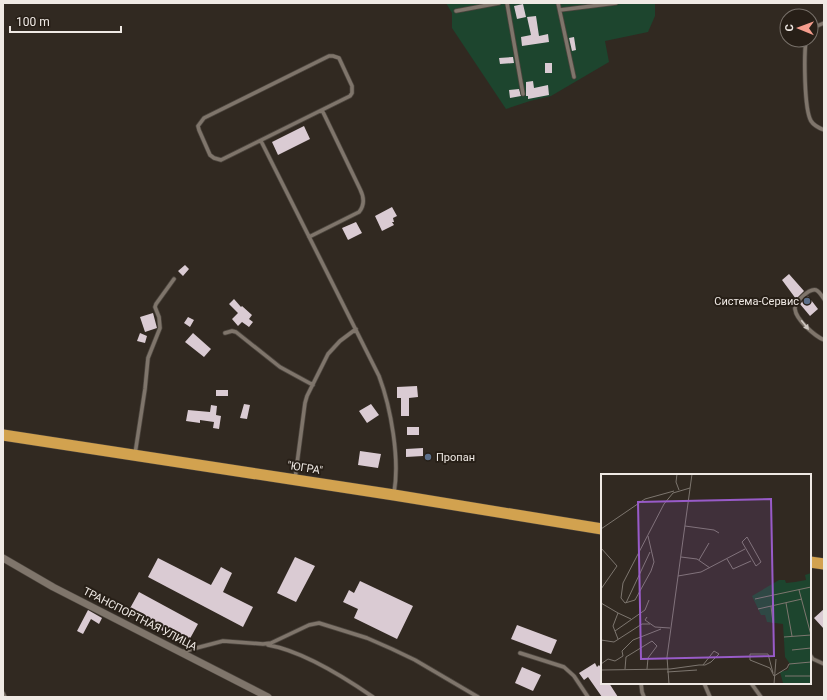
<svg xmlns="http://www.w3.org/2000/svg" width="827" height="700" font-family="Roboto,sans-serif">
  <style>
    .green { fill: #1d452e }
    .building { fill: #dacbd3 }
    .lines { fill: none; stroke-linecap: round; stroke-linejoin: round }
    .service-casing { stroke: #4c453e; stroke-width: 5 }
    .minor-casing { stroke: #4c453e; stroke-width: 8 }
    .trunk-casing { stroke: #4c453e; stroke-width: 12 }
    .service { stroke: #7f756b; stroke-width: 3.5 }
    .minor { stroke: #7f756b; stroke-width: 7 }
    .trunk { stroke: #d2a24f; stroke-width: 11 }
    .oneway { fill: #cdc6c0 }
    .service-dot { fill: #5c6f8a; stroke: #271f17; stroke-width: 1.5 }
    .labels { text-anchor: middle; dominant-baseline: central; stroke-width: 4; stroke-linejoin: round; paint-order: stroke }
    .poi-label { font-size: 11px; fill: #efe9e4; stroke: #271f17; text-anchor: end }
    .street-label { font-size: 11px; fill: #efe9e4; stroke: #271f17 }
    .inset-road { fill: none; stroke: #7d766f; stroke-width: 1 }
    .view { fill: #985bc8; fill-opacity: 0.15; stroke: #985bc8; stroke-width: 2 }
    .inset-edge { fill: none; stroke: #efe9e4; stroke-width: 2 }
  </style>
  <rect width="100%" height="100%" fill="#312921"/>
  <path class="green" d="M446 3H655V16L648 32 605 41 609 62 551 96 530 101 506 109 452 28V13Z"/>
  <path class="building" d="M523 4 526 17 517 19 514 6Z
    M536 16 539 36 548 34 549 42 522 46 521 37 531 35 527 17Z
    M574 37 576 50 572 51 569 38Z
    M513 57 514 63 500 64 499 58Z
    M545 63H552V73H545Z
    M533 81 534 88 548 85 549 95 528 99V96H526V82Z
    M519 89 521 96 510 98 509 90Z
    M304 126 310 139 278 155 272 142Z
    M392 207 397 216 393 218 394 222H392L394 225 382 231 375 216Z
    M356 222 362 233 348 240 342 228Z
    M185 265 189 269 183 276 178 271Z
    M789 274 804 291 796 299 782 280Z
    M808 296 818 309 810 316 800 304Z
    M234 299 241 307 242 306 252 315 249 319 253 322 249 327 242 322 238 326 232 319 238 313 229 304Z
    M153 313 157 328 145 332 140 317Z
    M188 317 194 320 190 327 184 323Z
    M140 333 147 336 145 343 137 341Z
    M193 333 211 349 204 357 185 342Z
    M417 386 418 397 409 398V416H401V398H397V387Z
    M216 390H228V396H216Z
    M244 404 250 405 247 419 240 418Z
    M371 404 379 415 367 423 359 411Z
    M211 405 217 406 216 415 221 416 219 429 213 428 214 422 200 420V423L186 421 188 410 210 412Z
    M407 427H419V435H407Z
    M423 448V456L406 457V449Z
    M360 451 381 454 378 468 358 465Z
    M295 557 315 566 296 602 277 593Z
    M158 558 211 585 221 567 232 573 223 592 253 607 243 627 148 577Z
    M360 581 413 606 397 639 354 618 358 609 343 602 349 590 354 593Z
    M139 592 198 624 187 644 128 612Z
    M824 609V629L814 618Z
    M88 610 102 618 99 624 91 619 83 634 77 631Z
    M517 625 557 640 551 654 511 639Z
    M595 663 597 667 599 665 602 669V683H609L618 697H602L588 677 584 680 579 673Z
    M522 667 541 675 533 691 515 683Z"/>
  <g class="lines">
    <defs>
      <path id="service" d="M507 3 523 94
        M558 3 574 77
        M560 10 616 3
        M456 11 499 3
        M811 32 817 26 824 23
        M806 40C804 55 804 109 811 121 814 126 819 128 824 130
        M329 56H333L339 58 352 86V93L350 96 221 160 214 158 210 155 199 130 198 126 204 118Z
        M261 141 379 376C391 408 400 459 394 493
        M309 237 359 212C365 205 364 197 360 189L322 110
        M824 299C822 296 819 291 816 290 809 288 794 303 795 309 796 320 815 336 824 340
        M225 333 232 331 236 332 280 367 313 385
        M135 454 145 389 148 358 160 328 159 317 155 307 156 304 174 279
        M295 479 305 403 307 396 328 354 340 341 356 329
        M268 645C303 651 344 677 373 697
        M181 652 223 641 263 644 271 643 309 625 319 623 367 638 392 649 415 660 478 697
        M520 653 564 667 574 676 588 697
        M810 655 813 659 824 664
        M641 683 642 692 644 697
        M704 683 710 697
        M751 683 761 697
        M3 693 5 697"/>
      <path id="minor" d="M3 558 53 587 268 697"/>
      <path id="trunk" d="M3 435 394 495 602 529
        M810 562 824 564"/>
    </defs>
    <use href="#service" class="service-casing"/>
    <use href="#minor" class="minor-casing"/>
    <use href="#trunk" class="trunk-casing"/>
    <use href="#service" class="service"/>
    <use href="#minor" class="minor"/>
    <use href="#trunk" class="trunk"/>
  </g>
  <defs><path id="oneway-solid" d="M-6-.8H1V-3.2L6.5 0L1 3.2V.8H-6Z"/></defs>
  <use class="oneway" href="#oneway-solid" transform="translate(805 325) rotate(52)"/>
  <g class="service-dot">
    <circle cx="807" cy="301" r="4"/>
    <circle cx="428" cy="457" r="4"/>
  </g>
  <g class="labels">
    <g class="poi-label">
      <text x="799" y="301">Система-Сервис</text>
      <text x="436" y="457" text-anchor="start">Пропан</text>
    </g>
    <g class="street-label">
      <text transform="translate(305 468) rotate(9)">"ЮГРА"</text>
      <text transform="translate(140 619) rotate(27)">ТРАНСПОРТНАЯ УЛИЦА</text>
    </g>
  </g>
  <g transform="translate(601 474)">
    <rect width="210" height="210" fill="#312921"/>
    <path d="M210 99V210H185L182 209 179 198 187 196 189 190 184 183 182 150 166 148 164 141H160L151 122 178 106H184L185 109 194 108 205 106 204 101Z" fill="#1d452e"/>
    <path class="inset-road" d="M76 0 75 8 78 16M84 52 113 56 118 59M0 55 44 25 73 17M47 62 53 88 50 97 34 126 24 129 20 124 22 109 63 30 72 19 89 14M146 63 160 88 155 92 141 68ZM0 74 16 92 0 115M80 83 96 85 109 94M126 85 132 95 150 87M98 86 108 69M77 102 100 98 144 75M198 116 210 161M154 125 210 113M0 129 17 139 12 152 17 165M25 129 49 78M185 129 191 162M170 132 172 149M157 135 201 125M17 139 30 145M46 143 44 146 54 153 69 154M14 157 44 136 48 126M183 163 210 161M0 166 13 168 41 150H49M191 176 210 174M0 190 7 185 14 187 22 182 21 177 32 166 60 155M24 195 25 183 51 167 56 172 47 184 46 195M0 196 69 195 98 191H104L110 188 118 180 113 177 102 191M66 198 96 196M172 199 167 180H149V186L169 194 173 202 186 194 188 190 210 188M184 202H210M68 210 66 183 91 0M173 210 175 185"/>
    <path class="view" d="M170 25 173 182 40 185 37 28Z"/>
    <rect width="210" height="210" class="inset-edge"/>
  </g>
  <rect width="827" height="700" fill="none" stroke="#efe9e4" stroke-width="8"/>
  <g transform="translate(799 28) rotate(271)"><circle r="19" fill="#271f17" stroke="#777069"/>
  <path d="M0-3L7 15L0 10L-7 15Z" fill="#f59d8d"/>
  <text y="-6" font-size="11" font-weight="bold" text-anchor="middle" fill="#efe9e4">С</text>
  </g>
  <path d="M10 26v6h111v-6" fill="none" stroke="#efe9e4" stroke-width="2"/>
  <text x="16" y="26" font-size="12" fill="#efe9e4" stroke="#271f17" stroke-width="3" paint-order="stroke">100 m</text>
</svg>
